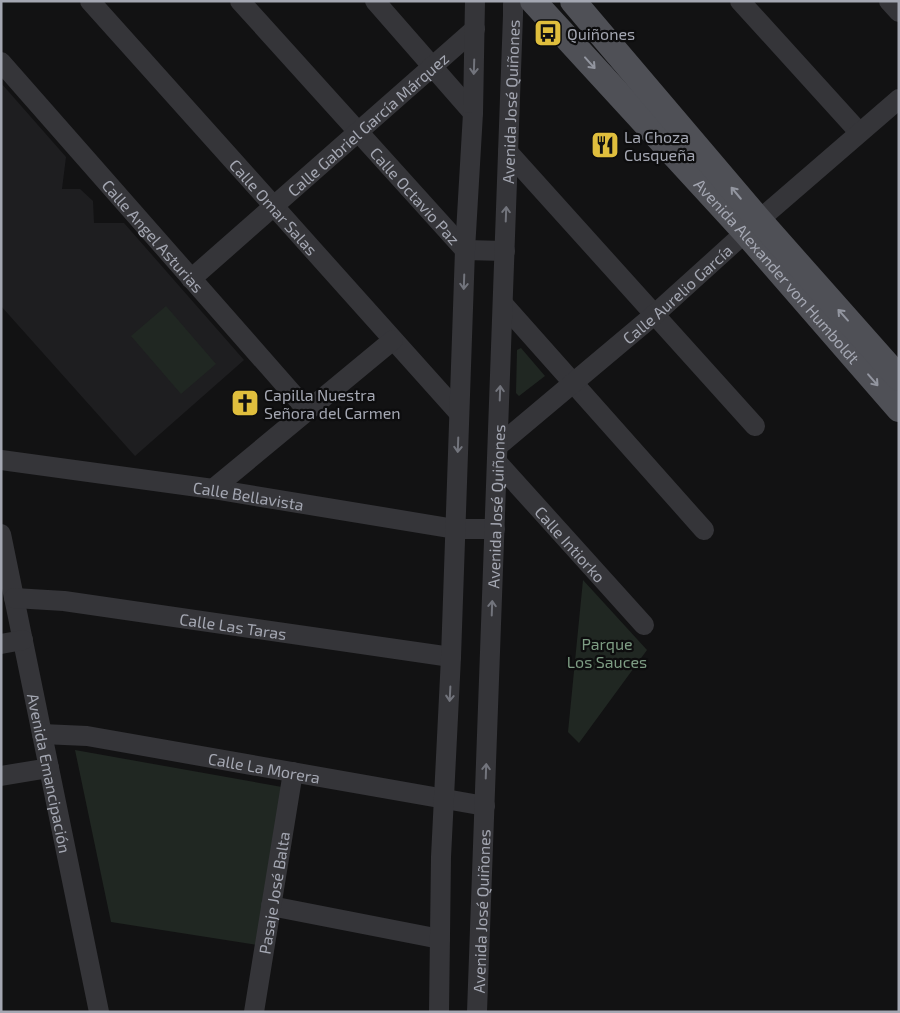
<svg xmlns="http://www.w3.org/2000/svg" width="900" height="1013" font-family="'Exo 2',sans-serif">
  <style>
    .built { fill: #1e1e20 }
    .green { fill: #202722 }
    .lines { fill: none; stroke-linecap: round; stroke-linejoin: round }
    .minor { stroke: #353539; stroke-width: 20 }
    .major { stroke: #4f5056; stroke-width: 26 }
    .oneway { stroke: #9396a0 }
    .oneway2 { stroke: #72747c }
    .labels { text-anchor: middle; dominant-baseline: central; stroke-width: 4.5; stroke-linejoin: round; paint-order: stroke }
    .poi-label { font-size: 16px; fill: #a4a7b2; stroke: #0d0d0e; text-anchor: start }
    .street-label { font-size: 16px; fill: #a4a7b2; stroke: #0d0d0e }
    .park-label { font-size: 16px; fill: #7d9c83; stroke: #0d0d0e }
  </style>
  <rect width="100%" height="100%" fill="#121213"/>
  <path class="built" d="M1 83 66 157 62 189H80L93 201 94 223H124L244 360 135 456 1 306Z"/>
  <path class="green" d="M166 306 216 364 181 394 131 336Z
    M521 348 545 376 519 396 516 393 517 350Z
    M583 580 647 650 579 743 568 732Z
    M75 750 282 787 257 945 111 922Z"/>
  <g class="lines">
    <g class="minor">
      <path id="s1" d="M90 1 459 413"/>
      <path id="s2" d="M240 1 465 250 505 251"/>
      <path d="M375 1 473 113"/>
      <path d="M740 1 859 132"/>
      <path d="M889 1 899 12"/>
      <path id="s3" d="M1 62 307 410"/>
      <path d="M508 152 755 426"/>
      <path id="s4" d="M191 279 475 29"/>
      <path d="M503 304 704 530"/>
      <path id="s5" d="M498 446 654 315 759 220 899 99"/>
      <path id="s6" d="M1 460 213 489 455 529H495"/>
      <path id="s7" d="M497 462 644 625"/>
      <path d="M213 489 393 340"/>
      <path id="s8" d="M1 534 99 1012"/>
      <path id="s9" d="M14 598 64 601 451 657"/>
      <path d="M1 644 23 640"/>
      <path id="s10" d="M42 734 87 736 485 806"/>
      <path d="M1 776 49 768"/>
      <path d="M271 906 440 939"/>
      <path id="s11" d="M254 1012 293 772"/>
      <path d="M439 1012 441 857 451 657 465 250 473 113 475 1"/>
      <path id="s12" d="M477 1012 513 15V4L515 1"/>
    </g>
    <g class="major">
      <path id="s13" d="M533 1 746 233 899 409"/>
      <path d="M573 1 759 220 899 378"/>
    </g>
  </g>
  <defs><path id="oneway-shaft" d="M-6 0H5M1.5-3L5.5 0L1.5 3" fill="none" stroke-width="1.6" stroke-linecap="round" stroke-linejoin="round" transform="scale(1.25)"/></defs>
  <g class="oneway">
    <use href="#oneway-shaft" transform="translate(590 63) rotate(48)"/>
    <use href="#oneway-shaft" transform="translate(736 193) rotate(-130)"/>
    <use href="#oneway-shaft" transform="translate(843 315) rotate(-132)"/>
    <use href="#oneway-shaft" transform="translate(873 380) rotate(49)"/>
  </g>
  <g class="oneway2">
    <use href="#oneway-shaft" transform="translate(474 67) rotate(92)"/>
    <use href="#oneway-shaft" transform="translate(506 214) rotate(-88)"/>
    <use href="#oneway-shaft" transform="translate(464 282) rotate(92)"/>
    <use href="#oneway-shaft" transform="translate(500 393) rotate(-88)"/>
    <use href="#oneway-shaft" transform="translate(458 445) rotate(92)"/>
    <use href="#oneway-shaft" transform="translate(492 608) rotate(-88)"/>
    <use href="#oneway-shaft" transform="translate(450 694) rotate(93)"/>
    <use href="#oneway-shaft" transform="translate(486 771) rotate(-88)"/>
  </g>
  <defs>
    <symbol id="bus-square" viewBox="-11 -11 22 22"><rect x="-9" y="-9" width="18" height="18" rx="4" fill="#dfbe3d" stroke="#0d0d0e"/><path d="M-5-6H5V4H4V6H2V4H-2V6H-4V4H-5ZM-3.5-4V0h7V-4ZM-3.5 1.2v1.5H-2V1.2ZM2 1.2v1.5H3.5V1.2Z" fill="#111"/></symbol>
    <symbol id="restaurant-square" viewBox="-11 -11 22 22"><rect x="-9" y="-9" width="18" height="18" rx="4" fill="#dfbe3d" stroke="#0d0d0e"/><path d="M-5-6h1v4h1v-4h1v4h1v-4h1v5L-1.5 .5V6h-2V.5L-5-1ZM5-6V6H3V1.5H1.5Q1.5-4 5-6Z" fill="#111"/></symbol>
    <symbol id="church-square" viewBox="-11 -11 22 22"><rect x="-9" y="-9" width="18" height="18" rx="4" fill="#dfbe3d" stroke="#0d0d0e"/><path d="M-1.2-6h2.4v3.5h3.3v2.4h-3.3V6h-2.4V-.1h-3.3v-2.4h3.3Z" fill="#111"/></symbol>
  </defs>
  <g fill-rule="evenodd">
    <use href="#bus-square" x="532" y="17" width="32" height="32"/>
    <use href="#restaurant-square" x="589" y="129" width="32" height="32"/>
    <use href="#church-square" x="229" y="387" width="32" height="32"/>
  </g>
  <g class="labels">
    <g class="poi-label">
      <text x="567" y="33">Quiñones</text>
      <text x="624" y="136">La Choza<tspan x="624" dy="18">Cusqueña</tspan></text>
      <text x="264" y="394">Capilla Nuestra<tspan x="264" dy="18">Señora del Carmen</tspan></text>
    </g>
    <g class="street-label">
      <text stroke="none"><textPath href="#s12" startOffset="911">Avenida José Quiñones</textPath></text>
      <text stroke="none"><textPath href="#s4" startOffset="235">Calle Gabriel García Márquez</textPath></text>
      <text stroke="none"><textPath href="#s2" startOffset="262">Calle Octavio Paz</textPath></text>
      <text stroke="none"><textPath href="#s1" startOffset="276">Calle Omar Salas</textPath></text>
      <text stroke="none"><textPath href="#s3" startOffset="231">Calle Angel Asturias</textPath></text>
      <text stroke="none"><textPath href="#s13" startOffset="364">Avenida Alexander von Humboldt</textPath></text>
      <text stroke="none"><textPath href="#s5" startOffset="235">Calle Aurelio García</textPath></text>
      <text stroke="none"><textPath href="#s6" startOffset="250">Calle Bellavista</textPath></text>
      <text stroke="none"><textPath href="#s12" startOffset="506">Avenida José Quiñones</textPath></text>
      <text stroke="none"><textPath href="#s7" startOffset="110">Calle Intiorko</textPath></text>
      <text stroke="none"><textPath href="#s9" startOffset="221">Calle Las Taras</textPath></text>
      <text stroke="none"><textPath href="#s10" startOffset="225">Calle La Morera</textPath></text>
      <text stroke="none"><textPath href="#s8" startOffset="244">Avenida Emancipación</textPath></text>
      <text stroke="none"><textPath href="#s11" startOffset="121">Pasaje José Balta</textPath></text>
      <text stroke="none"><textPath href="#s12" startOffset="101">Avenida José Quiñones</textPath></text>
    </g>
    <g class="park-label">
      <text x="607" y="643">Parque<tspan x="607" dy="18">Los Sauces</tspan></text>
    </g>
  </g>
  <rect width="900" height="1013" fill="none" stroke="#a4a7b2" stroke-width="5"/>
</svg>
